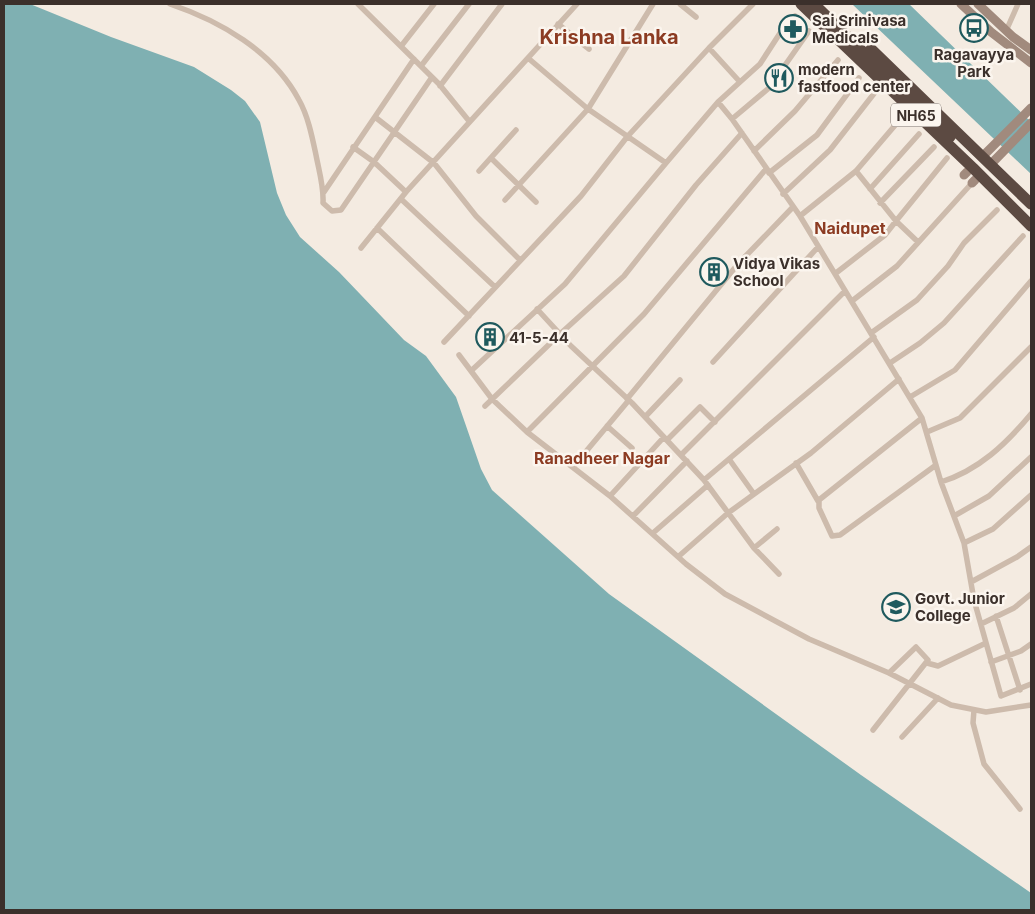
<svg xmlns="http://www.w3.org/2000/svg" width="1035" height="914" font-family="Inter,sans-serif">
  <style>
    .water { fill: #7fb0b2 }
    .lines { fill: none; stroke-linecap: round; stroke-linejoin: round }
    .street { stroke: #cdbbac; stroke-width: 5.5 }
    .secondary { stroke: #a18a7d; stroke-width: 9 }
    .highway { stroke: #5c4a42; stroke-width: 11 }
    .labels { text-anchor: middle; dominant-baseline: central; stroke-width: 5; stroke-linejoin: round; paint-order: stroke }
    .shield { fill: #fbf5ee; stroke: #756b66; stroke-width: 1 }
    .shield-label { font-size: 14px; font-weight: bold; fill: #3b302b }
    .poi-label { font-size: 15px; font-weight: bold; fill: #3b302b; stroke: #fbf5ee; text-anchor: start }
    .neighbourhood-label { font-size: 16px; font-weight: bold; fill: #8c3b22; stroke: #fbf5ee }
    .district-label { font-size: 20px; font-weight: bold; fill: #8c3b22; stroke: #fbf5ee }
  </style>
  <rect width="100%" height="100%" fill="#f4ebe1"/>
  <path class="water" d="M4 4H30L111 37 194 67 231 90 245 101 260 122 277 193 286 215 300 237 339 272 404 340 426 356 456 397 481 469 492 490 609 594 861 775 1031 893V910H4Z
    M852 4H909L1031 122V174Z"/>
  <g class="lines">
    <path class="street" d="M170 4C220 21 273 51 299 100 308 116 312 136 316 155 319 171 324 187 323 203L332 211 341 210 432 77
      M358 4 439 84 469 121
      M653 4 588 109 666 163 718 102
      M680 4 696 17
      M753 4 709 48 740 82 718 102 732 119 800 216 922 418 941 482 964 543 974 600 1001 696 1031 684
      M558 24 589 49
      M1006 31 1018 4
      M402 45 434 4
      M421 66 469 4
      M740 82 760 64 784 27 795 16
      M440 86 502 4
      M375 117 434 163 476 216 520 260
      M732 119 769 88 809 31
      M353 147 374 162 406 192
      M754 151 795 111 838 60
      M491 158 536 202
      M479 171 516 130
      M856 171 896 221 947 158
      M769 173 817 135 859 78
      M870 189 919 134
      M324 192 414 59
      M783 194 830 150 876 91
      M401 199 495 287
      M505 200 588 109 528 58
      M880 203 934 147
      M800 216 856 171 903 116
      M377 228 469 316
      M361 248 406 192 577 4
      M836 273 885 235 896 221 918 242
      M852 301 897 266 972 183
      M537 309 571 346 632 403 704 480 754 548 779 574
      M871 333 917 300 948 266 964 243 997 210
      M444 342 581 196 627 137 709 48
      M459 355 492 399 527 432 610 496 686 564 725 594 809 639 889 673 951 705 986 712 1031 705
      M713 362 818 247
      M890 363 920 343 944 323 1023 236
      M472 370 565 284 666 163
      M910 397 955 370 1031 281
      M627 399 738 264 792 208
      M485 406 560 334 624 276 696 185 742 133
      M645 417 680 380
      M922 418 819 500V508L832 536 840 535 936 465
      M607 426 632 448
      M527 432 644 314 766 169
      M927 432 960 418 1031 347
      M667 440 700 407 715 422
      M681 455 845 291
      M729 459 754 494
      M796 463 818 501
      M573 467 629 400
      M704 480 874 337
      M941 482C979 470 1006 444 1031 414
      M610 496 664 437
      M633 516 687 461
      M954 516 989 496 1031 457
      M653 533 708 485
      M964 543 993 529 1031 495
      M754 548 777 529
      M679 556 728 513 811 453 899 379
      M971 582 1017 557 1031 547
      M996 616 1020 690
      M981 624 1014 608 1031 594
      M991 662 1021 651 1031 644
      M927 663 938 666 986 643
      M974 710 973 723 984 764 1020 809
      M873 730 928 660 916 647 889 673
      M902 737 938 698"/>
    <path class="secondary" d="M961 4 991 32 1031 63
      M978 4 1013 37 1031 50
      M983 156 1031 108
      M991 164 1031 123
      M964 175 967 172
      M972 183 975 180"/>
    <path class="highway" d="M801 4 973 168 1031 226
      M814 4 950 137
      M871 49 1031 204"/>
  </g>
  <defs>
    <symbol id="bus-ring" viewBox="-11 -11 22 22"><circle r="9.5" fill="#fbf5ee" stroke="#1f5a5e" stroke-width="1.5"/><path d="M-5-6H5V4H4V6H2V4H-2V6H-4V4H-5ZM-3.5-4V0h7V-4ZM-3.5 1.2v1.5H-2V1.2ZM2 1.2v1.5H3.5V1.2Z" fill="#1f5a5e"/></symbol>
    <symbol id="pharmacy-ring" viewBox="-11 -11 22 22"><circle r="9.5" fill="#fbf5ee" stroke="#1f5a5e" stroke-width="1.5"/><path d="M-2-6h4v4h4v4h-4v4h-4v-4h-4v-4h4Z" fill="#1f5a5e"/></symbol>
    <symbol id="restaurant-ring" viewBox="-11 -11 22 22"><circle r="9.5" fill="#fbf5ee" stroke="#1f5a5e" stroke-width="1.5"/><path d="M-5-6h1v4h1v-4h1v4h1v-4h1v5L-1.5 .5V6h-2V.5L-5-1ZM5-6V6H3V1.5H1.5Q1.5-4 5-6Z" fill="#1f5a5e"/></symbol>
    <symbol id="building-ring" viewBox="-11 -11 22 22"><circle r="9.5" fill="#fbf5ee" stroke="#1f5a5e" stroke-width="1.5"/><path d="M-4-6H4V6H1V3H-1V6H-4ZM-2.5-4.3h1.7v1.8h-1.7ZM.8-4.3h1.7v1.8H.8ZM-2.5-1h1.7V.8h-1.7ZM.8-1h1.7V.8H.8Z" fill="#1f5a5e"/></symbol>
    <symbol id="school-ring" viewBox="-11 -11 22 22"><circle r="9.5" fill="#fbf5ee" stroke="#1f5a5e" stroke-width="1.5"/><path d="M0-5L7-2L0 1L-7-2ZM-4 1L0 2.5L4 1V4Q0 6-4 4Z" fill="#1f5a5e"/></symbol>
  </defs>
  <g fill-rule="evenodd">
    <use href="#bus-ring" x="958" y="12" width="32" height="32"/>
    <use href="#pharmacy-ring" x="777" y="13" width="32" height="32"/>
    <use href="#restaurant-ring" x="763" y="62" width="32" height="32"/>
    <use href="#building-ring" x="698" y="256" width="32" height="32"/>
    <use href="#building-ring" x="474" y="321" width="32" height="32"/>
    <use href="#school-ring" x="880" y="591" width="32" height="32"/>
  </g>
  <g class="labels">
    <rect class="shield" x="891" y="103.5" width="50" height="23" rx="4"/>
    <g class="shield-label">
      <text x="916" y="115">NH65</text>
    </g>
    <g class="poi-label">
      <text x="812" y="20">Sai Srinivasa<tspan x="812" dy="17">Medicals</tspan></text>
      <text x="974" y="54" text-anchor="middle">Ragavayya<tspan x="974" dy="17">Park</tspan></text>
      <text x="798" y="69">modern<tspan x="798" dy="17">fastfood center</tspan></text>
      <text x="733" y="263">Vidya Vikas<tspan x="733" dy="17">School</tspan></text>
      <text x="509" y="337">41-5-44</text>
      <text x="915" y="598">Govt. Junior<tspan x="915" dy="17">College</tspan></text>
    </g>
    <g class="neighbourhood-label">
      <text x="850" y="228">Naidupet</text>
      <text x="602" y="458">Ranadheer Nagar</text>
    </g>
    <g class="district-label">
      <text x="609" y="37">Krishna Lanka</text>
    </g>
  </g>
  <rect width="1035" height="914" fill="none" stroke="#3b302b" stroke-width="10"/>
</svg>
